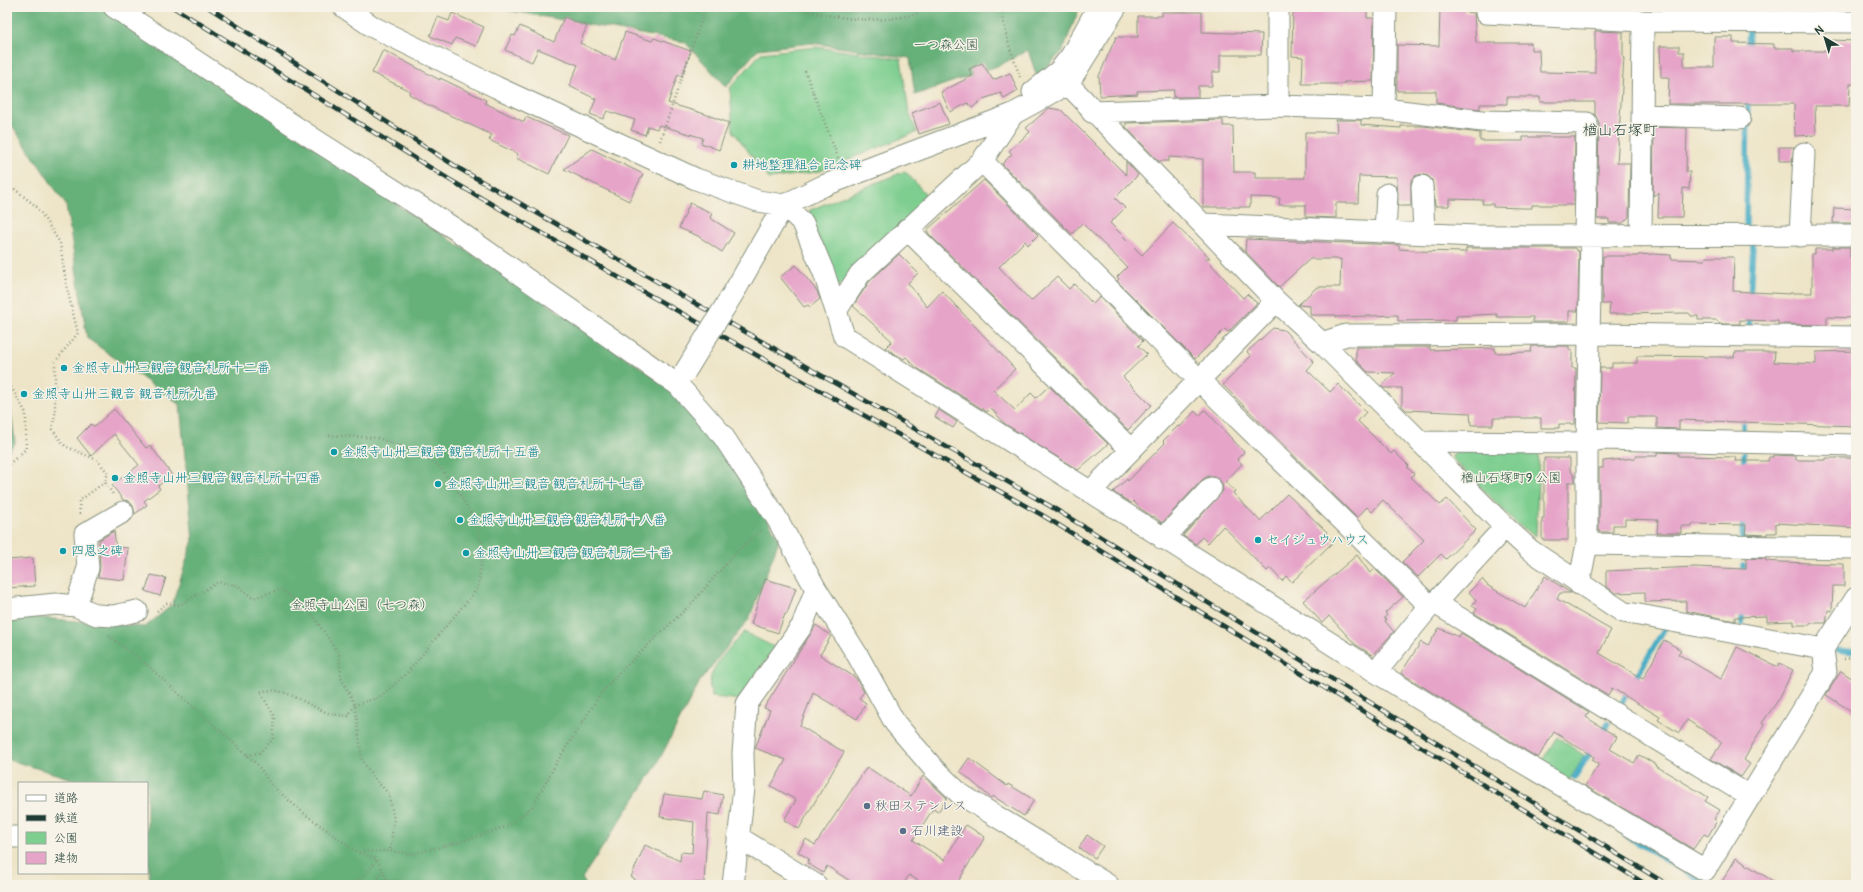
<svg xmlns="http://www.w3.org/2000/svg" width="1863" height="892" font-family="Pangolin,'Klee One',sans-serif">
  <style>
    .green { fill: #7dce8f; stroke: #4e8662 }
    .forest { fill: #66b17a; stroke: #427757 }
    .lines { fill: none; stroke-linecap: round; stroke-linejoin: round }
    .stream { stroke: #44acc4; stroke-width: 5.5 }
    .building { fill: #e6a4c9 }
    .minor-casing { stroke: #86917e; stroke-width: 23 }
    .path { stroke: #86917e; stroke-width: 2.5; stroke-dasharray: 1 3; stroke-linecap: butt }
    .minor { stroke: #fff; stroke-width: 21 }
    .rail-casing { stroke: #1f3d34; stroke-width: 4.5 }
    .rail { stroke: #f7f3e8; stroke-width: 3; stroke-dasharray: 9; stroke-linecap: butt }
    .minor-bridge-casing { stroke: #86917e; stroke-width: 23; stroke-linecap: butt }
    .minor-bridge { stroke: #fff; stroke-width: 21 }
    .culture-dot { fill: #0f9aa8; stroke: #f7f3e8; stroke-width: 1.5 }
    .service-dot { fill: #5c6f8a; stroke: #f7f3e8; stroke-width: 1.5 }
    .labels { text-anchor: middle; dominant-baseline: central; stroke-width: 3; stroke-linejoin: round; paint-order: stroke }
    .park-label { font-size: 13px; fill: #325a46; stroke: #f7f3e8 }
    .culture-label { font-size: 13px; fill: #0d838f; stroke: #f7f3e8; text-anchor: start }
    .service-label { font-size: 13px; fill: #4e5e75; stroke: #f7f3e8; text-anchor: start }
    .quarter-label { font-size: 15px; fill: #1f3d34; stroke: #f7f3e8 }
  </style>
  <rect width="100%" height="100%" fill="#f7f3e8"/>
  <filter id="ink" filterUnits="userSpaceOnUse"><feTurbulence type="fractalNoise" baseFrequency=".025" numOctaves="2"/><feDisplacementMap in="SourceGraphic" scale="8" xChannelSelector="R" yChannelSelector="G"/><feConvolveMatrix kernelMatrix="1 2 1 2 8 2 1 2 1" color-interpolation-filters="sRGB"/></filter>
  <filter id="wash" filterUnits="userSpaceOnUse"><feTurbulence type="fractalNoise" baseFrequency=".012" numOctaves="4" result="noise"/><feDisplacementMap in="SourceGraphic" scale="16" xChannelSelector="R" yChannelSelector="G"/><feGaussianBlur stdDeviation="0.9" result="paint"/><feColorMatrix in="noise" values="0 0 0 0 0 0 0 0 0 0 0 0 0 0 0 0 0 1.4 0 .05"/><feComposite in="paint" operator="in"/></filter>
  <g filter="url(#wash)">
    <rect width="100%" height="100%" fill="#eee5c8"/>
    <path class="green" d="M816 47 901 59 909 113 917 132 820 171 769 179 733 131 730 88 761 53Z
      M905 171 930 199 845 282 837 286 809 216 810 210Z
      M1461 449 1539 452 1536 536 1517 524 1451 457Z
      M744 632 774 647 742 700 712 697C702 671 728 651 744 632Z
      M1557 737 1585 756 1569 780 1541 762Z"/>
    <path class="forest" d="M7 7H112L406 211 514 281 709 414 779 540 749 619 700 681 655 768 582 878 586 885H150L147 843V783H85L7 759V615L145 627 172 605 193 540 180 405 87 338 66 205 7 118Z
      M490 7H1080L1062 52 1037 77 1028 50 1000 65 915 95 910 58 812 43 758 49 726 87 685 42Z
      M7 399 10 404 15 443 7 453Z"/>
    <g class="lines">
      <path class="stream" d="M1749 7V11
        M1748 49 1749 29
        M1746 226 1748 98
        M1750 298 1753 245
        M1749 332 1750 313
        M1743 415V438
        M1744 468V454
        M1742 542 1743 518
        M1743 577V565
        M1742 624V609
        M1837 650 1856 652
        M1634 681 1666 626
        M1620 706 1629 690
        M1601 735 1608 724
        M1574 778 1593 748
        M1625 835 1708 885"/>
    </g>
    <g id="blocks">
      <path class="building" d="M1293 7H1367V18H1374L1373 81 1344 82V84H1302L1303 57 1292 56Z
        M1440 7H1464V12L1474 13 1476 43H1531V50H1539L1540 72 1595 73V31L1623 32V58H1624L1617 163H1630L1629 217 1623 223H1609V219H1597L1599 123 1595 115V102H1540V97H1507V104H1480V109L1436 103V91H1397V45L1439 46Z
        M1162 12H1202V32L1262 34 1261 55H1220V72H1212V86H1198V97H1173L1174 90 1137 91 1138 94 1100 96 1099 76 1116 37H1138V16H1162Z
        M452 13 484 27 476 46 455 38 452 45 430 36 438 17 449 21Z
        M564 17 587 26 580 43 615 60 625 32 652 41 654 38 691 51 682 76 678 74 668 103 705 114 729 123 719 150 701 143 703 138 659 125 657 129 648 126 645 135 631 130 635 120 607 111 603 119 590 114 596 99 569 86 578 65 538 49 532 62 505 50 512 35 515 36 520 26 554 42Z
        M1714 37H1733V43L1774 44V48H1793V51H1824V50H1829L1830 40 1856 41V84H1850L1849 106H1815L1816 135 1795 136 1794 104H1668L1669 77H1661L1660 46H1679V52H1684V67H1714Z
        M383 50 440 80V78L486 100 485 103 524 122 526 117 568 135 549 174 516 158 518 154 489 140 492 135 428 105 409 94 410 91 372 73Z
        M982 63 993 80 1010 73 1018 91 1004 99 1001 93 983 99 972 108 968 103 950 112 941 92 972 76 969 69Z
        M940 102 949 124 919 134 912 113Z
        M1049 108 1061 110 1126 175V161L1138 175 1115 198 1125 208 1110 223 1142 255 1173 223 1210 258H1205L1243 298 1247 294 1257 303 1228 332 1225 329 1195 359 1117 281 1119 279 1117 277 1127 267 1082 223 1072 234 1002 164 1012 154 1009 151 1030 132 1026 128Z
        M1223 120V126H1233L1234 172H1255V178H1305V132H1337L1336 120H1361V125L1401 128V126H1424L1480 133V141H1523V137H1575L1574 205H1532V208H1523L1493 207V204H1482L1483 200 1449 199V206H1435L1432 180 1428 176 1422 174 1415 176 1411 181V206H1398L1397 177 1359 176 1358 203H1336V218L1306 217V205H1279L1280 198 1250 197V207H1203V159L1169 157V161H1158L1126 127V123Z
        M1654 127 1687 128 1686 172H1690L1689 189 1683 188 1682 217H1658L1659 192 1653 196Z
        M1779 147H1794L1792 161H1779Z
        M592 149 643 174 629 201 564 169Z
        M984 180 1038 235 1028 245 1025 241 999 267 1031 301 1057 277 1069 289 1074 284 1093 304 1100 297 1143 341 1138 346 1147 354 1123 377 1151 405 1128 430 929 234 927 230Z
        M690 203 712 213 710 218 734 233 722 252 698 236 679 228Z
        M1834 208 1856 209V223H1833Z
        M1246 239 1399 245V249L1415 250V251L1466 252V248H1574L1579 252 1578 311H1569V322H1533V317H1497V314L1456 316V320L1398 321V315L1336 317V315H1310V306L1298 305 1317 287H1340L1341 259H1310L1279 287 1245 251Z
        M1833 247H1850V257H1856V318L1827 317V325L1778 324V321L1740 320V324H1723L1718 322 1717 320H1698V316H1691L1689 313 1609 314 1610 304H1602L1603 256H1638V255L1653 254 1671 255V259L1705 260 1706 257H1734L1733 291 1790 294V293H1812V254H1815V249H1833Z
        M899 254 918 273 908 283 927 307 942 291 1015 369 993 390 1015 410 1031 393 1036 398 1049 386 1108 444 1078 470 1027 438 1023 432 1021 434 1005 424 991 408 987 412 917 368 906 357 904 359 885 348 892 341 853 306 869 282Z
        M796 265 817 291 820 299 810 307 808 305 804 307 780 277Z
        M1273 328 1284 330 1314 362 1307 370 1330 392 1338 384 1366 412 1358 421 1391 454 1394 451 1409 466 1407 467 1414 474 1411 477 1440 505 1447 499 1476 530 1446 559 1441 554 1418 577 1402 562 1424 540 1383 500 1372 512 1367 507 1357 518 1223 385 1251 356 1247 352Z
        M1532 346H1569V350H1572V368H1576L1575 424H1559V428H1541V418H1493V425H1471L1470 413 1406 410 1402 406V388H1384L1381 386 1395 373 1368 372 1356 360V347H1430V350L1495 348V353L1531 352Z
        M1856 351V426L1679 420V429L1657 428V417H1628V423L1599 422 1600 368H1612V363H1637V356L1719 357H1734L1735 352H1775L1774 362 1816 364V352Z
        M114 409 146 448 150 445 172 475 158 486 160 489 144 501 147 505 135 514 133 506 129 501 123 500 112 485 139 465 114 434 91 456 77 438 91 424 93 426 96 425Z
        M939 410 957 422 953 428 935 417Z
        M1205 410 1244 452 1237 459 1242 464 1225 482 1235 491 1233 493 1260 521 1287 494 1327 532 1325 534 1333 542 1292 582 1286 576 1282 581 1270 568 1267 571 1223 526 1208 543 1202 537 1196 544 1183 536 1223 491 1222 484 1219 479 1214 476H1208L1202 480 1162 523 1154 516 1153 517 1141 509 1133 501 1131 503 1113 492 1127 479 1128 481 1165 443 1163 441 1178 426 1180 427 1195 411 1199 416Z
        M1657 452 1678 453V456L1736 457 1735 461H1768L1769 457H1773V455L1796 456V460H1826V458H1856V528L1776 523V533H1767V535L1745 534 1746 525 1692 524V526H1681V533H1657L1658 520 1625 519V525H1613V532H1599V468H1603V461L1636 458V456H1657Z
        M1544 458H1570V470L1575 477V482H1568V540H1542V518H1544Z
        M114 531 116 547 128 548 124 580 98 577 100 567 99 540Z
        M1357 555 1370 573 1375 569 1403 597 1385 613 1387 615 1384 618 1386 620 1385 621 1394 632 1372 655 1355 644 1329 616 1322 623 1303 601Z
        M33 558 35 586 7 588V560Z
        M1746 558 1766 559V561L1780 562 1844 564V586H1833L1832 611 1828 610 1826 623H1810V625H1794V621L1767 622V616L1735 617V621L1686 611V601L1645 602V592L1615 593 1606 586V571L1695 567 1746 569Z
        M151 575 166 578 160 596 145 591Z
        M1545 576 1571 593H1560L1557 599 1611 630 1599 653 1643 679 1664 640 1681 650 1678 654 1721 679 1737 647 1778 667 1779 663 1793 670 1779 699 1762 723 1764 724 1744 760 1750 764 1741 777 1711 759 1722 742 1687 720 1679 733 1658 720 1660 717 1612 688 1608 695 1474 613 1477 609 1472 606 1476 600 1469 592 1482 579 1487 585 1525 608Z
        M765 579 796 588 787 614H785L778 633 751 624Z
        M816 625 831 636 820 655 856 678 864 692 859 698 866 703 857 719 813 693 800 726 844 752 799 829 784 820 796 800 771 786 786 760 755 748 756 746 770 710 764 708Z
        M1439 628 1459 637 1461 633 1589 712 1586 717 1617 737 1610 749 1634 763 1639 755 1657 765 1656 766 1708 797 1705 801 1720 810 1714 819 1717 821 1708 836 1704 834 1693 849 1585 786 1599 764 1592 760 1594 757 1554 732 1538 758 1401 673 1421 642 1428 646Z
        M1841 671 1856 681V714L1826 695Z
        M969 758 1007 786 1008 784 1034 800 1024 816 993 796 991 798 960 771Z
        M867 767 911 796 923 776 947 798 938 812 933 809 913 840 944 860 966 825 985 837 956 885H925L909 875 903 885H856L827 866 823 873 807 863 809 859 798 852 806 839 815 845Z
        M704 791 723 795 720 815 708 813 704 883 693 882 692 885H633L635 879 631 877 645 845 680 861 681 852 692 853 694 822 660 817 664 794 702 799Z
        M1087 835 1103 846 1095 858 1079 848Z
        M1736 858 1758 872 1780 885H1720Z"/>
    </g>
  </g>
  <g filter="url(#ink)">
    <use href="#blocks" fill-opacity="0" stroke="#86917e" stroke-width="1"/>
    <g class="lines">
      <defs>
        <path id="minor" d="M114 7 314 139 455 229 678 385 723 436 776 517 816 589 858 656 895 723 934 769 960 794 1108 885
          M344 7 373 27 496 87 696 179 758 201 784 205 823 186 1013 114 1068 84 1116 7
          M1486 7V13L1643 21 1856 22
          M1068 84 1276 301 1322 343 1505 527 1530 550 1623 612 1823 649
          M1033 92 1059 71 1071 56 1098 7
          M1278 106V7
          M1384 109 1386 7
          M1092 112 1278 106 1384 109 1482 121 1587 123 1585 237
          M1642 115 1740 118
          M982 161 1200 381 1430 606
          M1422 186 1424 233
          M1203 224 1476 236 1856 235
          M907 229 1131 450
          M1385 232 1387 194
          M1641 236 1643 21
          M1800 236 1804 153
          M737 287 784 205 803 223 824 273 844 336 1376 672 1515 758 1705 870 1826 672 1823 649 1856 598
          M836 311 860 274 982 161 1013 114
          M1322 343 1346 335 1590 334 1856 337
          M1420 442 1587 443 1601 439 1856 445
          M1090 492 1276 301
          M1163 539 1211 488
          M1587 544 1856 548
          M1579 584 1587 544V443L1591 236
          M1435 603 1749 796
          M76 606 88 568 85 534 123 512
          M7 609 56 604 76 606 97 615 113 616 137 611
          M1376 672 1430 606 1435 603 1505 527
          M7 837H19
          M738 837 816 885
          M733 885 744 788 743 753 747 704 802 626 816 589"/>
      </defs>
      <use href="#minor" class="minor-casing"/>
      <path class="path" d="M794 7C834 19 894 28 931 7
        M1000 7 1009 45 1020 77
        M805 71 839 160
        M660 141 706 7
        M7 186 12 187 37 207 60 243 67 289 78 333 55 362V414L52 429 65 446 97 460 108 473 105 482 114 496
        M7 380 26 413V449L7 466
        M80 514 79 501 105 482
        M157 611 167 603 180 605 218 582 237 585 253 598 281 589 312 614 339 654 341 678 355 705 362 760 373 777 389 794 394 820 390 851
        M109 636 146 664 258 765 271 785 306 815 357 852 390 851 412 854 463 841 508 826 532 807 557 762 601 693 619 673 691 604 739 549 761 530
        M1844 659 1856 658
        M247 755 259 753 273 739 275 717 260 692C284 685 304 704 326 712 332 715 341 715 348 716L355 705 380 697 406 674 478 588 483 546 474 519 456 488 438 465 408 449 378 438 326 435
        M359 853 377 859 389 885
        M349 885 366 875 377 860
        M375 885 382 871"/>
      <use href="#minor" class="minor"/>
      <defs>
        <path id="rail" d="M173 7 450 180 651 296 1042 515 1647 885
          M208 7 460 169 1050 506 1668 885"/>
      </defs>
      <use href="#rail" class="rail-casing"/>
      <use href="#rail" class="rail"/>
      <defs>
        <path id="minor-bridge" d="M685 372 737 287"/>
      </defs>
      <use href="#minor-bridge" class="minor-bridge-casing"/>
      <use href="#minor-bridge" class="minor-bridge"/>
    </g>
  </g>
  <g class="culture-dot">
    <circle cx="734" cy="165" r="4"/>
    <circle cx="64" cy="368" r="4"/>
    <circle cx="24" cy="394" r="4"/>
    <circle cx="334" cy="452" r="4"/>
    <circle cx="115" cy="478" r="4"/>
    <circle cx="438" cy="484" r="4"/>
    <circle cx="460" cy="520" r="4"/>
    <circle cx="1258" cy="540" r="4"/>
    <circle cx="63" cy="551" r="4"/>
    <circle cx="466" cy="553" r="4"/>
  </g>
  <g class="service-dot">
    <circle cx="867" cy="806" r="4"/>
    <circle cx="903" cy="831" r="4"/>
  </g>
  <g class="labels">
    <g class="park-label">
      <text x="946" y="45">一つ森公園</text>
      <text x="1511" y="478">楢山石塚町9 公園</text>
      <text x="362" y="605">金照寺山公園（七つ森）</text>
    </g>
    <g class="culture-label">
      <text x="742" y="165">耕地整理組合 記念碑</text>
      <text x="72" y="368">金照寺山卅三観音 観音札所十二番</text>
      <text x="32" y="394">金照寺山卅三観音 観音札所九番</text>
      <text x="342" y="452">金照寺山卅三観音 観音札所十五番</text>
      <text x="123" y="478">金照寺山卅三観音 観音札所十四番</text>
      <text x="446" y="484">金照寺山卅三観音 観音札所十七番</text>
      <text x="468" y="520">金照寺山卅三観音 観音札所十八番</text>
      <text x="1266" y="540">セイジュウハウス</text>
      <text x="71" y="551">四恩之碑</text>
      <text x="474" y="553">金照寺山卅三観音 観音札所二十番</text>
    </g>
    <g class="service-label">
      <text x="875" y="806">秋田ステンレス</text>
      <text x="911" y="831">石川建設</text>
    </g>
    <g class="quarter-label">
      <text x="1620" y="130">楢山石塚町</text>
    </g>
  </g>
  <rect width="1863" height="892" fill="none" stroke="#f7f3e8" stroke-width="24"/>
  <rect x="18" y="782" width="130" height="92" fill="#f7f3e8" stroke="#a1aaa0"/>
  <rect x="26" y="795" width="20" height="6" fill="#ffffff" stroke="#a1aaa0"/>
  <text x="54" y="802" font-size="12" fill="#1f3d34">道路</text>
  <rect x="26" y="815" width="20" height="6" fill="#1f3d34" stroke="#a1aaa0"/>
  <text x="54" y="822" font-size="12" fill="#1f3d34">鉄道</text>
  <rect x="26" y="832" width="20" height="12" fill="#7dce8f" stroke="#a1aaa0"/>
  <text x="54" y="842" font-size="12" fill="#1f3d34">公園</text>
  <rect x="26" y="852" width="20" height="12" fill="#e6a4c9" stroke="#a1aaa0"/>
  <text x="54" y="862" font-size="12" fill="#1f3d34">建物</text>
  <g transform="translate(1825 38) rotate(322)" stroke="#f7f3e8" stroke-width="3" paint-order="stroke">
  <path d="M0-3L7 15L0 10L-7 15Z" fill="#1f3d34"/>
  <text y="-6" font-size="11" font-weight="bold" text-anchor="middle" fill="#1f3d34">N</text>
  </g>
</svg>
